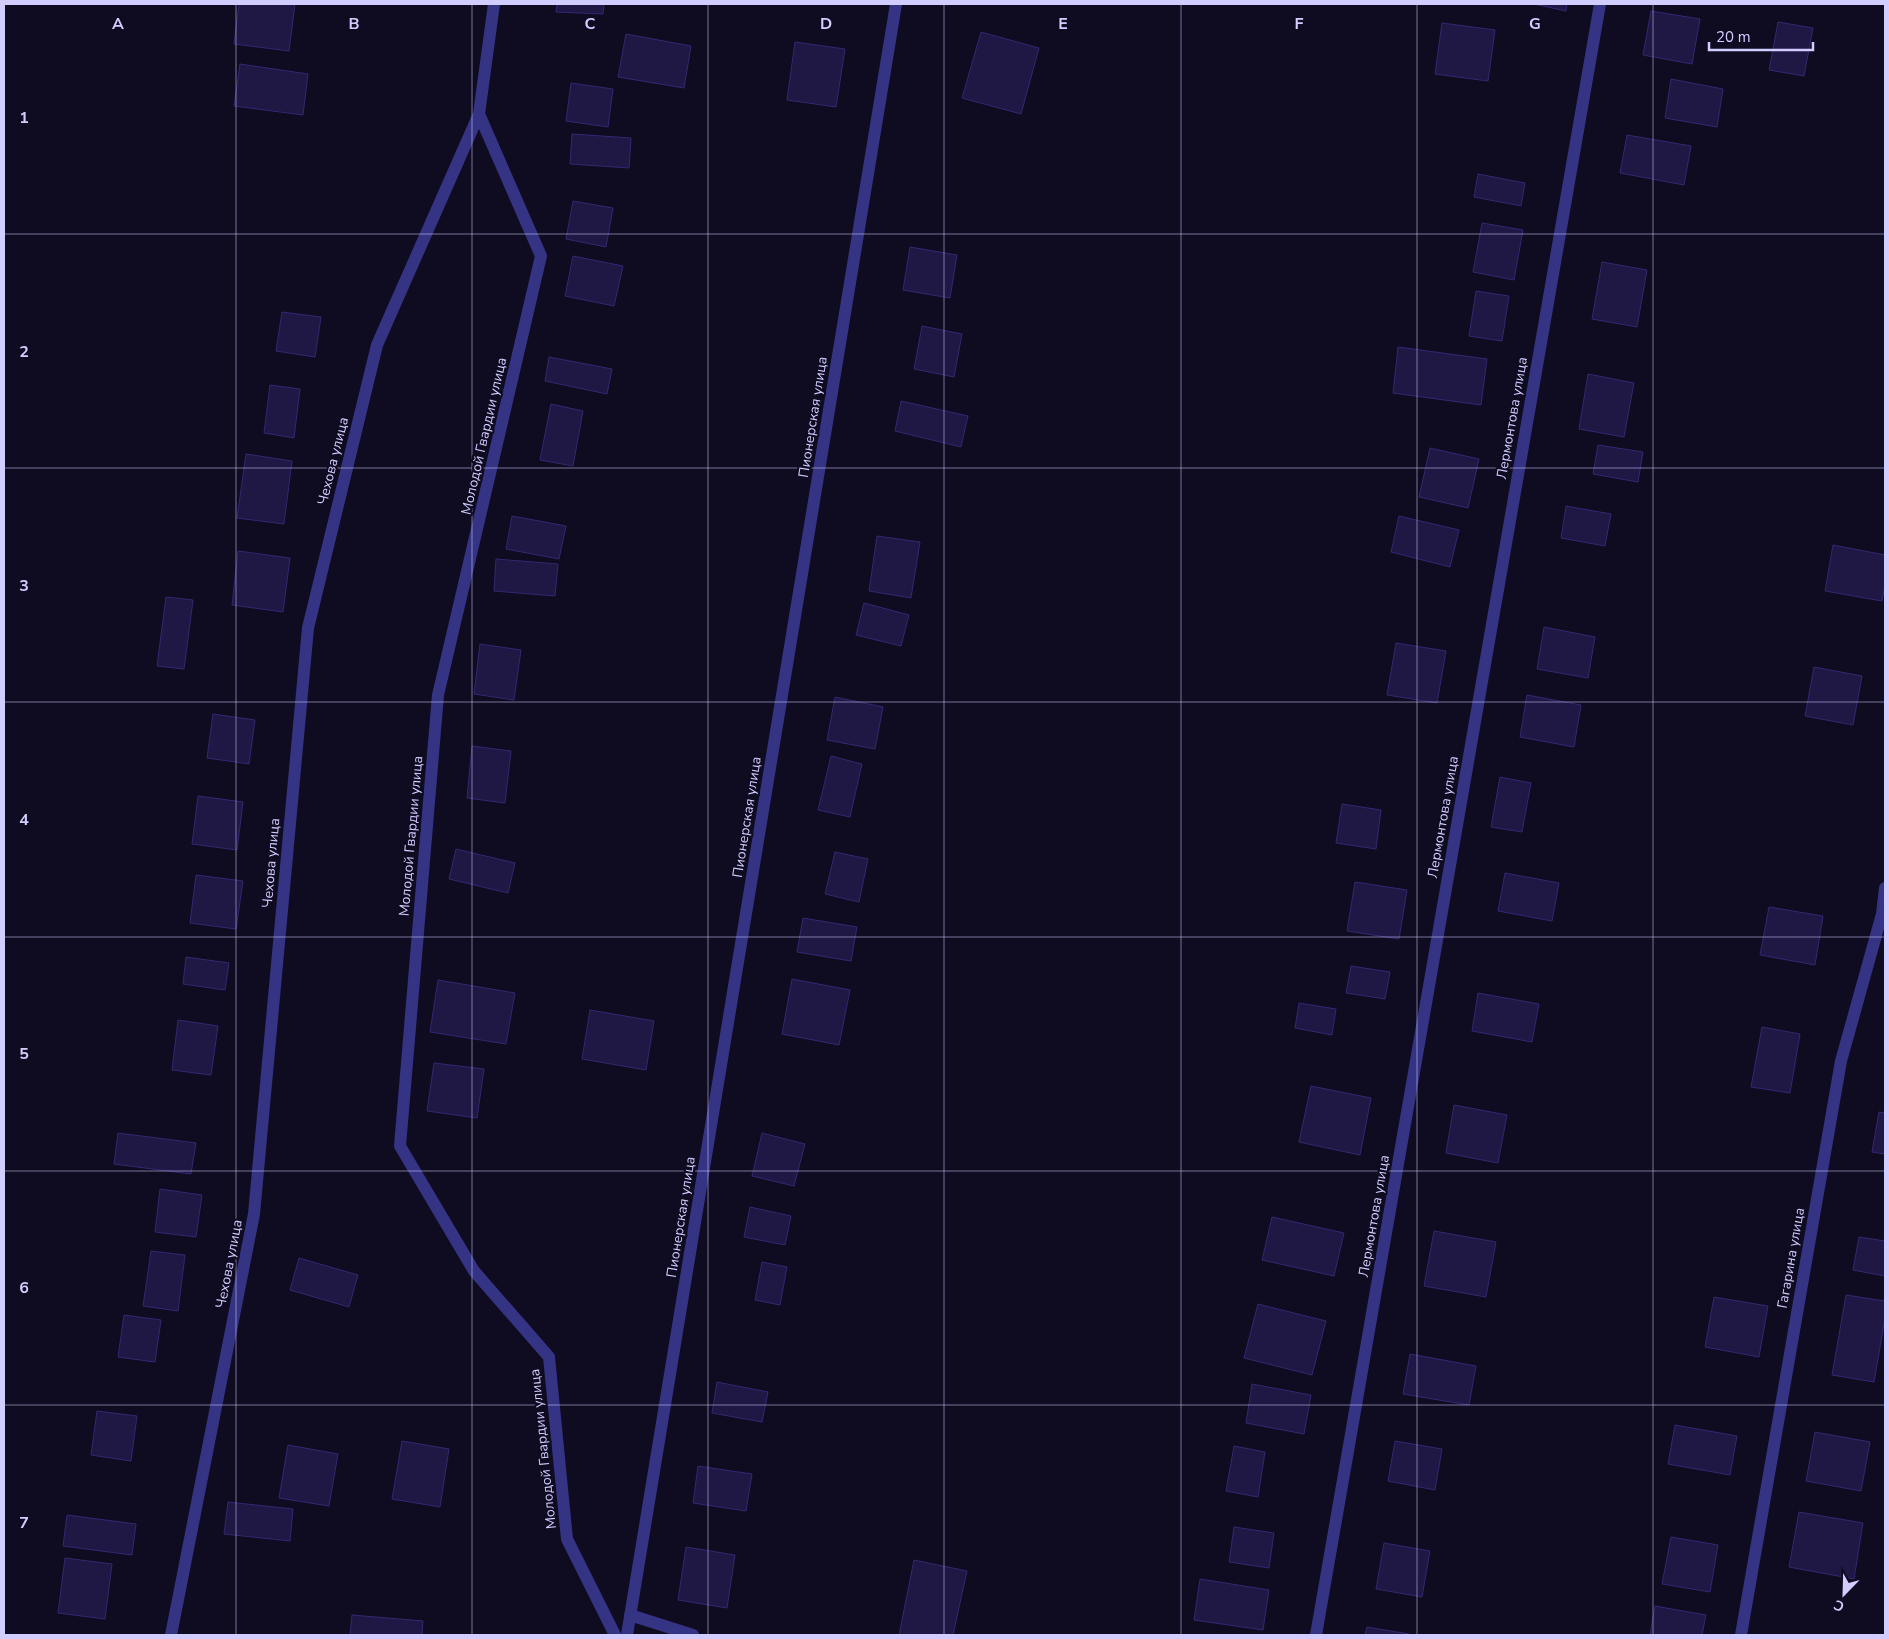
<svg xmlns="http://www.w3.org/2000/svg" width="1889" height="1639" font-family="'Nunito Sans',sans-serif">
  <style>
    .building { fill: #1f1744; stroke: #352771 }
    .lines { fill: none; stroke-linecap: round; stroke-linejoin: round }
    .minor { stroke: #353484; stroke-width: 12 }
    .grid { fill: none; stroke: #d2cdff; stroke-width: 1; stroke-opacity: 0.55 }
    .labels { text-anchor: middle; dominant-baseline: central; stroke-width: 4.5; stroke-linejoin: round; paint-order: stroke }
    .street-label { font-size: 14px; fill: #d2cdff; stroke: #0f0c22 }
    .grid-label { font-size: 16px; text-anchor: middle; font-weight: bold; fill: #d2cdff; stroke: #0f0c22; stroke-width: 4.5; stroke-linejoin: round; paint-order: stroke }
  </style>
  <rect width="100%" height="100%" fill="#0f0c22"/>
  <path class="building" d="M239 4H295L289 51 234 44Z
    M557 4H604L603 14 556 12Z
    M1534 4H1567L1566 11Z
    M1651 11 1700 19 1692 64 1643 55Z
    M1778 22 1813 28 1804 76 1769 70Z
    M1442 23 1495 30 1488 81 1435 74Z
    M981 32 1039 48 1021 114 962 98Z
    M626 34 691 46 684 88 618 77Z
    M795 42 845 49 836 107 787 100Z
    M240 64 308 74 303 115 234 106Z
    M1671 79 1723 89 1717 127 1665 118Z
    M571 83 613 89 608 127 566 121Z
    M572 134 631 138 629 168 570 164Z
    M1627 135 1691 146 1684 185 1620 173Z
    M1478 174 1525 183 1521 206 1474 197Z
    M573 201 613 208 606 247 566 239Z
    M1482 223 1523 230 1514 280 1473 272Z
    M910 247 957 255 950 298 903 290Z
    M573 256 623 266 614 306 565 296Z
    M1602 262 1647 270 1637 327 1592 319Z
    M1476 291 1509 296 1502 341 1469 336Z
    M282 312 321 317 315 357 276 351Z
    M922 326 962 334 954 377 914 369Z
    M1398 347 1487 359 1481 405 1393 393Z
    M549 357 612 369 607 394 545 381Z
    M1588 374 1634 383 1624 437 1579 429Z
    M270 385 300 389 294 438 264 433Z
    M901 401 968 416 961 447 895 431Z
    M551 404 583 411 573 466 540 460Z
    M1598 445 1643 452 1638 482 1593 474Z
    M1430 448 1479 459 1468 508 1419 497Z
    M246 454 292 461 284 524 237 518Z
    M1566 506 1611 514 1605 546 1561 538Z
    M512 516 566 526 559 559 506 549Z
    M1399 516 1459 530 1450 567 1391 552Z
    M877 536 920 542 911 598 869 591Z
    M1833 545 1885 555V584L1882 601 1825 591Z
    M238 551 290 558 283 612 232 605Z
    M496 559 558 564 555 596 494 591Z
    M166 597 193 600 184 669 157 666Z
    M864 603 909 615 901 646 856 635Z
    M1544 627 1595 637 1588 678 1537 669Z
    M1396 643 1446 651 1437 703 1387 695Z
    M480 644 521 650 514 700 474 694Z
    M1814 667 1862 676 1853 725 1805 716Z
    M1527 695 1581 705 1574 747 1520 737Z
    M835 697 883 707 875 749 827 740Z
    M213 714 255 720 249 764 207 758Z
    M472 746 511 751 505 803 467 798Z
    M831 756 862 764 850 817 818 810Z
    M1500 777 1531 783 1522 832 1491 827Z
    M198 796 243 802 237 850 192 844Z
    M1342 804 1381 810 1376 849 1336 843Z
    M456 849 515 863 508 893 449 879Z
    M835 852 868 859 859 902 825 894Z
    M1505 873 1559 883 1552 921 1498 911Z
    M196 875 243 881 236 929 190 923Z
    M1355 882 1407 890 1399 939 1347 931Z
    M1769 907 1823 916 1815 965 1760 955Z
    M803 918 857 927 851 961 797 952Z
    M186 957 229 963 225 990 183 984Z
    M1351 966 1390 972 1385 999 1346 993Z
    M792 979 850 990 839 1045 782 1034Z
    M438 980 515 993 506 1044 430 1032Z
    M1478 993 1539 1004 1532 1042 1472 1031Z
    M1299 1003 1336 1009 1332 1035 1295 1028Z
    M590 1010 654 1021 646 1070 582 1059Z
    M178 1020 218 1026 211 1075 172 1070Z
    M1762 1027 1800 1034 1790 1093 1751 1087Z
    M434 1063 484 1069 477 1118 427 1111Z
    M1311 1086 1371 1098 1360 1155 1299 1142Z
    M1454 1105 1507 1115 1498 1163 1446 1153Z
    M1879 1112 1885 1113V1154L1872 1152Z
    M118 1133 196 1143 191 1174 114 1164Z
    M762 1133 805 1144 794 1186 752 1176Z
    M160 1189 202 1195 196 1237 155 1232Z
    M750 1207 791 1216 785 1245 744 1237Z
    M1272 1217 1344 1233 1334 1276 1262 1260Z
    M1434 1231 1496 1242 1486 1297 1424 1286Z
    M1859 1237 1885 1241V1276L1853 1270Z
    M151 1251 185 1255 178 1311 143 1306Z
    M299 1258 358 1275 349 1307 290 1290Z
    M762 1262 787 1267 780 1305 755 1300Z
    M1846 1295 1885 1301V1318L1874 1382 1832 1375Z
    M1714 1297 1768 1306 1759 1357 1705 1347Z
    M1258 1304 1326 1321 1312 1375 1244 1358Z
    M124 1315 161 1320 155 1362 118 1357Z
    M1410 1354 1476 1366 1469 1405 1403 1394Z
    M717 1382 768 1392 762 1422 712 1413Z
    M1252 1384 1311 1395 1304 1434 1246 1423Z
    M97 1411 137 1416 131 1461 91 1455Z
    M1675 1425 1737 1436 1730 1475 1668 1464Z
    M1815 1432 1870 1442 1861 1491 1806 1481Z
    M402 1441 449 1449 440 1507 392 1499Z
    M1395 1441 1442 1449 1435 1490 1388 1481Z
    M288 1445 338 1454 329 1506 279 1498Z
    M1234 1446 1265 1452 1258 1497 1226 1491Z
    M698 1466 752 1474 746 1511 693 1503Z
    M228 1502 293 1509 290 1541 224 1534Z
    M1799 1512 1863 1523 1854 1579 1789 1567Z
    M67 1515 136 1524 132 1555 63 1546Z
    M1234 1527 1274 1533 1269 1568 1229 1562Z
    M1671 1537 1718 1545 1710 1592 1662 1584Z
    M1384 1543 1430 1551 1422 1597 1376 1589Z
    M686 1547 735 1555 727 1608 678 1600Z
    M65 1558 112 1564 105 1619 58 1613Z
    M914 1560 967 1571 953 1635H899Z
    M1200 1579 1269 1590 1263 1630 1194 1620Z
    M1655 1606 1706 1615 1702 1635H1650Z
    M352 1615 423 1621 422 1635H350Z
    M1367 1627 1409 1634V1635H1365Z"/>
  <g class="lines">
    <path class="minor" d="M494 4 479 114 541 256 438 695 400 1146 474 1271 549 1357 567 1539 615 1635
      M630 1615 693 1635
      M171 1635 254 1214 308 628 377 345 479 114
      M627 1635 896 4
      M1316 1635 1600 4
      M1741 1635 1841 1061 1882 914 1885 888"/>
  </g>
  <path class="grid" d="M236 4V1635M472 4V1635M708 4V1635M944 4V1635M1181 4V1635M1417 4V1635M1653 4V1635M4 234H1885M4 468H1885M4 702H1885M4 937H1885M4 1171H1885M4 1405H1885"/>
  <g class="labels">
    <g class="street-label">
      <text transform="translate(813 417) rotate(-81)">Пионерская улица</text>
      <text transform="translate(1512 418) rotate(-80)">Лермонтова улица</text>
      <text transform="translate(484 436) rotate(-77)">Молодой Гвардии улица</text>
      <text transform="translate(333 461) rotate(-76)">Чехова улица</text>
      <text transform="translate(747 817) rotate(-81)">Пионерская улица</text>
      <text transform="translate(1443 817) rotate(-80)">Лермонтова улица</text>
      <text transform="translate(411 836) rotate(-85)">Молодой Гвардии улица</text>
      <text transform="translate(271 863) rotate(-85)">Чехова улица</text>
      <text transform="translate(1374 1216) rotate(-80)">Лермонтова улица</text>
      <text transform="translate(681 1217) rotate(-81)">Пионерская улица</text>
      <text transform="translate(1791 1258) rotate(-80)">Гагарина улица</text>
      <text transform="translate(229 1264) rotate(-79)">Чехова улица</text>
      <text transform="translate(543 1449) rotate(-96)">Молодой Гвардии улица</text>
    </g>
  </g>
  <g class="grid-label">
    <text x="118" y="29">A</text>
    <text x="354" y="29">B</text>
    <text x="590" y="29">C</text>
    <text x="826" y="29">D</text>
    <text x="1063" y="29">E</text>
    <text x="1299" y="29">F</text>
    <text x="1535" y="29">G</text>
    <text x="24" y="123">1</text>
    <text x="24" y="357">2</text>
    <text x="24" y="591">3</text>
    <text x="24" y="825">4</text>
    <text x="24" y="1059">5</text>
    <text x="24" y="1293">6</text>
    <text x="24" y="1528">7</text>
  </g>
  <rect width="1889" height="1639" fill="none" stroke="#d2cdff" stroke-width="10"/>
  <g transform="translate(1844 1594) rotate(203)" stroke="#0f0c22" stroke-width="4" paint-order="stroke">
  <path d="M0-4L9 19L0 12L-9 19Z" fill="#d2cdff"/>
  <text y="-8" font-size="14" font-weight="bold" text-anchor="middle" fill="#d2cdff">С</text>
  </g>
  <path d="M1709 42v8h104v-8" fill="none" stroke="#d2cdff" stroke-width="2.5"/>
  <text x="1716" y="42" font-size="15" fill="#d2cdff" stroke="#0f0c22" stroke-width="4" paint-order="stroke">20 m</text>
</svg>
